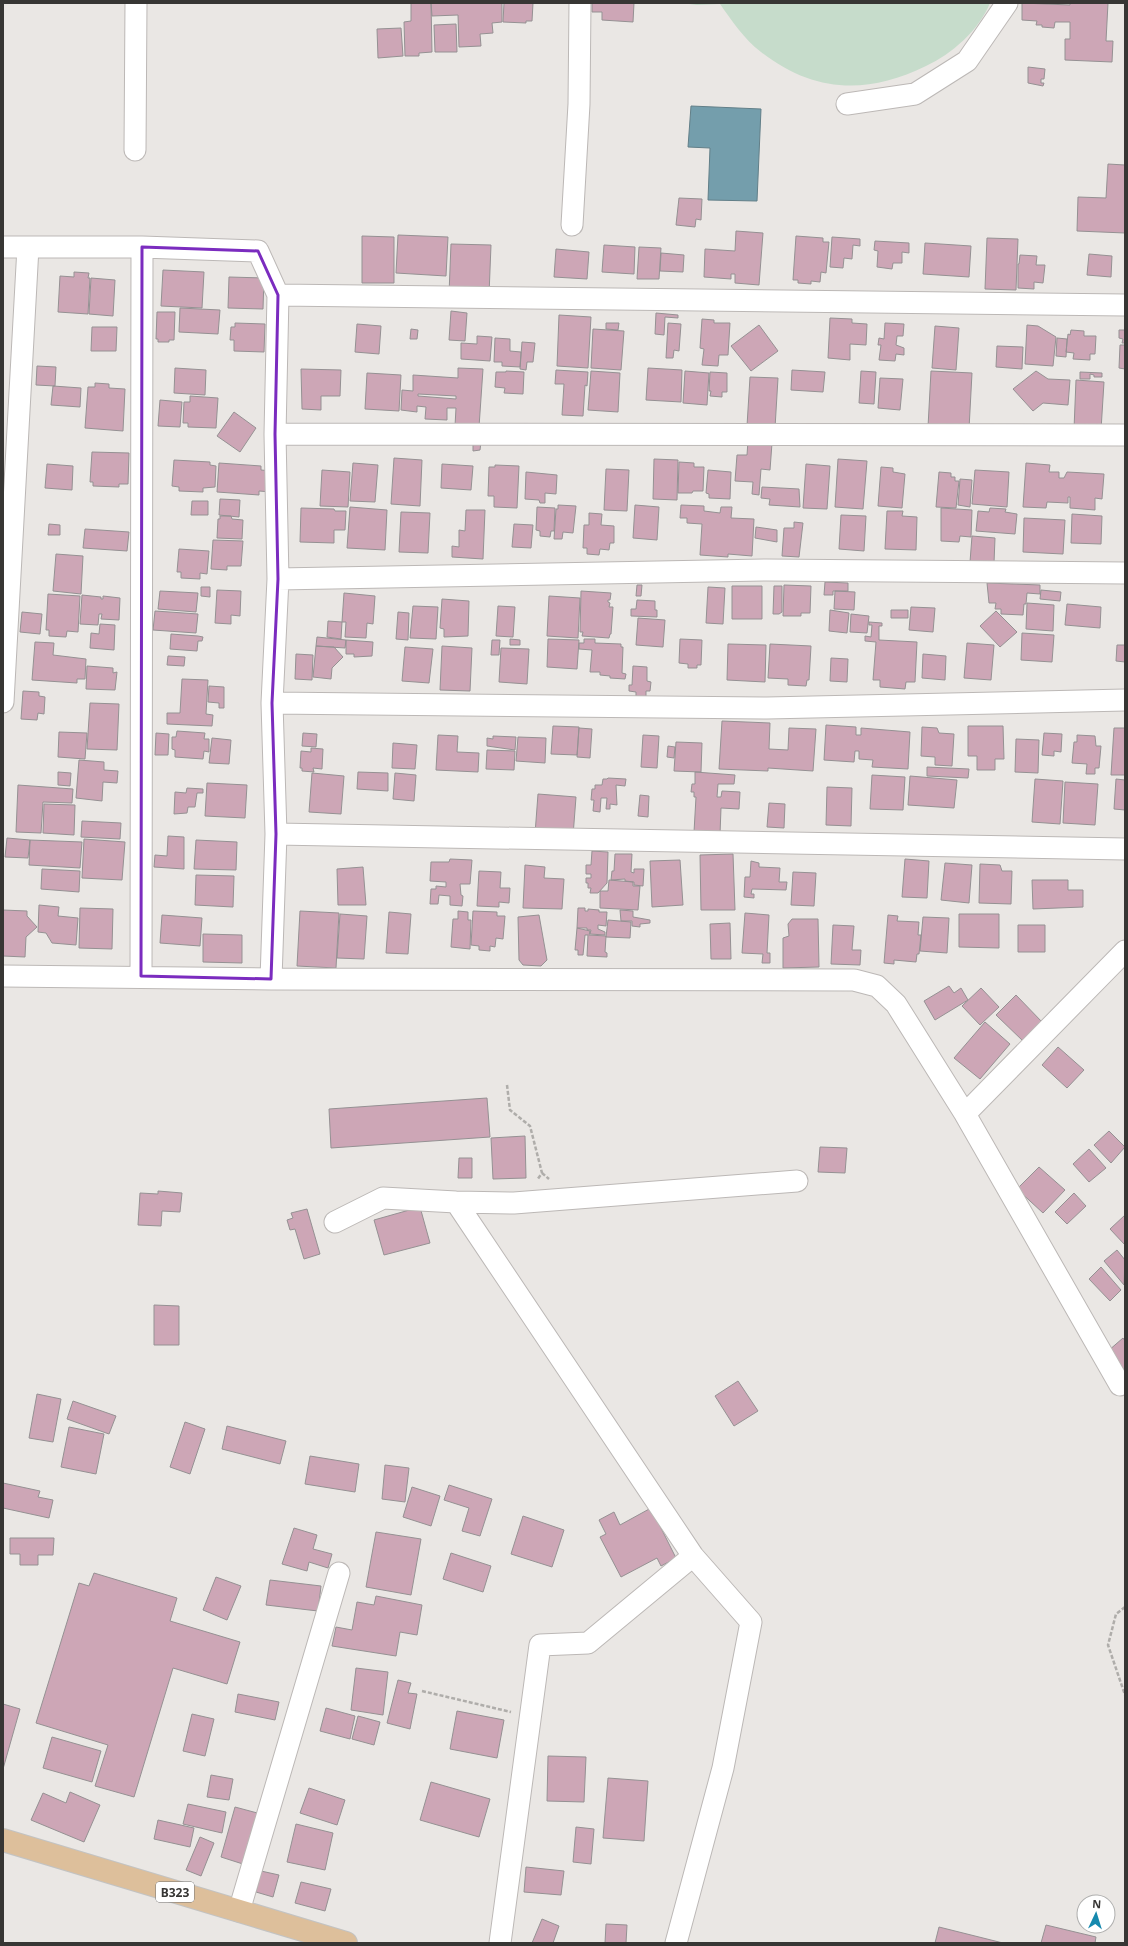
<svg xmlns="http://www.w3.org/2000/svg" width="1128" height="1946" font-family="'Noto Sans',sans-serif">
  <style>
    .green { fill: #c6dccb }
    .water { fill: #749eac; stroke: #627f88 }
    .building { fill: #cda6b6; stroke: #959193; fill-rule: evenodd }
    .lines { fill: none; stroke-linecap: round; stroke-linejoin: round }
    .minor-casing { stroke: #bcb8b6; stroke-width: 23 }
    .major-casing { stroke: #c3c3c2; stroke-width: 24 }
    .path { stroke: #afadaa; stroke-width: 2.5; stroke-dasharray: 4 2; stroke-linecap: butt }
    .minor { stroke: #fff; stroke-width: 21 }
    .major { stroke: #ddbf9b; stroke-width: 22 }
    .marked { fill: none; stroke: #7b2cbf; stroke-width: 3; stroke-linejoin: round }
    .labels { text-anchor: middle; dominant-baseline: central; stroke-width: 3; stroke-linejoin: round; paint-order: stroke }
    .shield { fill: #fff; stroke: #737271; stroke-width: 1 }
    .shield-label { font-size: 12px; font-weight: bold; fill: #373634 }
  </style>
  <rect width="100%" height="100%" fill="#eae7e4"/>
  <path class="green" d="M681 3H990C979 30 952 54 926 66 867 95 814 93 761 52 744 39 732 21 720 4L697 5Z"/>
  <path class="water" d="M691 106 761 109 757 201 708 200 710 148 688 147Z"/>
  <path class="building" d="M411 3H431L432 52 419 53V56H405L404 22 411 21Z
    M431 3H502V22L492 23 493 33 480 34 481 46 459 47 458 15 432 16Z
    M504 3H533L532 21H526V23L503 22Z
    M592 3H634L633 22 602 20V12H592Z
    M1022 3 1070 5V3H1108L1106 41H1113L1112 62 1065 60V39H1070V22H1055L1054 28 1042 27V25H1036L1037 21 1022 20Z
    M456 24 457 52H435L434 25Z
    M401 28 403 56 378 58 377 29Z
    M1028 67 1045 69 1044 79H1041V83H1044L1043 86 1028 83Z
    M1108 164 1125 165V233L1077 231 1078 197 1106 198Z
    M679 198 702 199 701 220 696 219 695 227 676 225Z
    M736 231 763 233 759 285 735 283V274H731V279L704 277 705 249 735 251Z
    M398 235 448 237 446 276 396 273Z
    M362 236 394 237V283H362Z
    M796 236 823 238V242H829L826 273 821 272 820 282 811 281V284L798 283V280H793Z
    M832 237 860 239V246L853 245 852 259 844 258 843 268 830 267Z
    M987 238 1018 239 1016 290 985 289Z
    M875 241 909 243V253L902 252V263H893L892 269 877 267 878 251 874 250Z
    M925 243 971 246 969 277 923 274Z
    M451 244 491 245 489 295 449 294Z
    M604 245 635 247 634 274 602 272Z
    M639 247 661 248 659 279H637Z
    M556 249 589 252 587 279 554 277Z
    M661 253 684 255 683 272 660 271Z
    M1089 254 1112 256 1111 277 1087 275Z
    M1020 255 1037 256 1036 265H1045L1043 283 1034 282V289L1018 288V264H1019Z
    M163 270 204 272 202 308 161 306Z
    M74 272 89 273 88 278H90L88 314 58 312 60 276 74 277Z
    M229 277 264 278 263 309 228 308Z
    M91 278 115 280 113 316 89 314Z
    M180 308 220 310 218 334 179 332Z
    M451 311 467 313 465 341 449 340Z
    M157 312H175L174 340H169V342H158V339H156Z
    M656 313 678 315V318L665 317 664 335 655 334Z
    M559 315 591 317 588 368 557 366Z
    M830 318 852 319V323L867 324 866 345 850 344V360L828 358Z
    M702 319 714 320V323H730L728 355H719L718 366 702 365 704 349 700 348Z
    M235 323 265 324 264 352 234 351V340H230L231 327H235Z
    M606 323H619L618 330 606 329Z
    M668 323 681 324 679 351 674 350 673 358H666Z
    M885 323 904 324 903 336H897L896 345 904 348V355L896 354 895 361 879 360 881 345H878L879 338 884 339Z
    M357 324 381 326 379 354 355 352Z
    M759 325 778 351 751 371 731 346Z
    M1027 325 1038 326 1056 337 1053 366 1025 364Z
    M935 326 959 328 956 370 932 368Z
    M92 327H117L116 351H91Z
    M411 329 418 330 417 339H410Z
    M593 329 624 331 621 370 591 368Z
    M1071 330 1084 331V336H1096L1095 354H1090V360L1073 359 1074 353 1066 352 1068 334 1070 335Z
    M1119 330H1125V343H1122L1123 339 1119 338Z
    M477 336 492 337 490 361 461 359V343L477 344Z
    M495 338 510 339V351L521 352 520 367 502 366V362H494Z
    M1057 338 1067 339 1066 357 1056 356Z
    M522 342 535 343 533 362H527L526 370 520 369Z
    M1120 345H1125V369L1119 368Z
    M997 346 1023 347 1022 369 996 367Z
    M37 366 56 367 55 386 36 385Z
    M175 368 206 370 205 395 174 393Z
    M458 368 483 369 479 427 455 426 456 408H447V420L425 419 426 407 417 406V412L401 410 402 390 413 391V375L458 378ZM418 394 456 396V399L418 396Z
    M648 368 682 370 681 402 646 400Z
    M301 369 341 370 340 396H321V410L302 409Z
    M556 370 588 372 587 386 585 385 583 416 562 415 564 384H555Z
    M792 370 825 372 823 392 791 390Z
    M506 371 524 372 523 394 504 393 505 388 495 387 496 372H506Z
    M591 371 620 373 618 412 588 410Z
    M685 371 709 373 707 405 683 403Z
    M861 371 876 372 874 404 859 403Z
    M931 371 972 373 969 429 928 427Z
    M1036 371 1048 379 1070 380 1068 405 1043 403 1033 411 1013 389Z
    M710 372 727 373V392H722V397L710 396 711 391H709Z
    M1080 372 1102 373V377H1094V375L1090 374V379H1080Z
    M367 373 401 375 399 411 365 409Z
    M750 377 778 378 775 428 747 426Z
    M880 378 903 379 900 410 878 408Z
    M1076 380 1104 382 1101 430 1074 429Z
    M95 383 109 384V388L125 389 123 431 85 428 88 387H95Z
    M53 386 81 388 80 407 51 405Z
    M190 396 218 398 216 428 188 427V423H183L184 402H190Z
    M160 400 182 402 180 427 158 426Z
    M234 412 256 428 240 452 217 436Z
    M473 441 481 442 480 450 473 451Z
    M748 441 772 443 770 470 761 469 759 495 752 494 753 482 735 481 737 455H747Z
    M92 452 129 453 128 484H119V487L93 486V482H90Z
    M394 458 422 460 420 506 391 504Z
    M654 459 678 460 677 500 653 499Z
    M838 459 867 461 863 509 835 507Z
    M174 460 210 462V465L216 466 215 487 203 488V492L179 491V487L172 486Z
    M679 462 694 463V467H704L703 491H693L692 493H678Z
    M219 463 261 466V470L273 471 272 492 259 491V495L217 492Z
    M353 463 378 465 375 502 350 501Z
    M1026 463 1050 465 1049 472H1059V478H1064L1067 472 1104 474 1102 499 1095 498V510L1070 508V497H1068V503L1047 502 1046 508 1023 507Z
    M47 464 73 466 72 490 45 488Z
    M442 464 473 466 471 490 441 488Z
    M806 464 830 466 827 509 803 508Z
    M495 465 519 466 517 508 494 507V496H488L489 467H495Z
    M881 467 893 468V472L905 474 902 508 878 506Z
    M606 469 629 470 627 511 604 510Z
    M322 470 350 472 348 507 320 506Z
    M708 470 731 472 730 499 709 498V494L706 493Z
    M975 470 1009 472 1007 507 972 504Z
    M526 472 557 475 556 494 545 493V503H540L539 500 525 499Z
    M939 472 951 473V477H955V481H959L956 508 936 507Z
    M960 479 972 480 970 507 958 505Z
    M762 487 799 489 800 507 769 505 770 499 761 498Z
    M220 499 240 500 239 517 219 515Z
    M192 501H208V515H191Z
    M558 505 576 506 573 533 563 532 562 539H554L556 509H558Z
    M635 505 659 507 657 540 633 538Z
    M681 505 704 506V511L720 513 721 507H732L731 518 754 519 752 556 728 554V557L700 555 702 524 687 523V518H680Z
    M350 507 387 510 385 550 347 548Z
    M537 507 555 508 554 531H551L550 537 540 536V531L536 530Z
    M301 508 334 509 335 511H346L345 530H334V543L300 542Z
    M941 508 972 510 971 537 960 536 959 542 941 541Z
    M990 508 1006 509 1005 512 1017 514 1015 534 976 531 978 511 989 512Z
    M466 510H485L483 559 452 557V546L459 547V530L465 531Z
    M887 511H903L902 516 917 517 916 550 885 549Z
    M401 512 430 513 428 553 399 552Z
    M589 513 602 514 601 525 614 526V543H610L609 550 600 549 599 555 587 554V548H583L584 525H589Z
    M1072 514 1102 516 1101 544 1071 543Z
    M841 515 866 516 864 551 839 549Z
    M220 516H231L232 519 243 520 242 539 217 538 218 519H220Z
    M1024 518 1065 520 1063 554 1023 552Z
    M794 522 803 523 799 557 782 556 784 528H794Z
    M49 524 60 525V535H48Z
    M514 524 533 525 531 548 512 547Z
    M756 527 777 530V542L755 538Z
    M85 529 129 532 127 551 83 548Z
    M972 536 995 538 994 563 970 562Z
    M213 540 243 541 241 566H227V570L211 569Z
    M179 549 209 551 207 574 200 573V579L181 578V572H177Z
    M56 554 83 556 81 594 53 591Z
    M825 582 848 583V591H833V595H824Z
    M987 583 1040 585V594L1027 593 1026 604H1024L1023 615 1001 614V609H995L996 603H989Z
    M637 585H642L641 596H636Z
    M784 585 811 586 810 613H801V616H783Z
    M732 586H762V619H732Z
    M774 586H782V612L779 614H773Z
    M201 587H210V597L201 596Z
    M708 587 725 588 723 624 706 623Z
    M217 590 241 591 240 616 231 615V624L215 623Z
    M1041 590 1061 592 1060 601 1040 599Z
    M160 591 198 593 196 612 158 609Z
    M581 591 611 593 610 600H608V602L610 603 609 607H613L611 634H610L609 638 582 636 583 632H580Z
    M835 591 855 592 854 610 834 609Z
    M344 593 375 596 373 624 367 623 366 638 345 637 346 622H342Z
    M48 594 80 596 78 632 67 631 66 637 49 636V630H46Z
    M82 595 101 597V599H103V596L120 598 119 620 101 619 102 614H99L98 625 80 624Z
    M549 596 580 598 578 638 547 636Z
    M442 599 469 601 468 636 444 637V629L440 628Z
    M637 600 655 601V610H657V617L631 616V609H636Z
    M1027 603 1054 605 1053 631 1026 629Z
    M1067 604 1101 607 1100 628 1065 625Z
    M413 606 438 607 436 639 410 638Z
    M498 606 515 607 513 637 496 636Z
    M911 607 935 608 933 632 909 630Z
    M830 610 849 613 847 633 829 631Z
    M891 610H908V618H891Z
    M155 611 198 614 196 633 153 630Z
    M996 611 1017 632 1000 647 980 626Z
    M22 612 42 614 40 634 20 632Z
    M398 612 409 613 408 640 396 639Z
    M851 614 869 616 867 633 850 632Z
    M638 618 665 620 663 647 636 645Z
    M328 621 342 622 341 639 327 637Z
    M869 622 882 623V626H879V640L917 642 915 682H906L905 689 880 687V680H873L876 642 865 641V636L871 637 872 625H869Z
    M100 624 115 625 114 650 90 648 91 633 99 634Z
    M1022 633 1054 635 1052 662 1021 660Z
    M171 634 198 636 203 637 202 641H198L197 651 170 649Z
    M317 637 346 640 345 648 316 646Z
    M510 639 520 640V645H510Z
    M548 639 579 640 577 669 547 667Z
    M584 639H595V643L621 644V647H623L622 673 626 674 625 679 610 678V676L600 675V672H590L592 650 579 649V643H584Z
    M680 639 702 640 701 665H697V668H688V664L679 663Z
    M346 640 373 642 372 656 354 657V654H346Z
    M492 640H500L499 655H491Z
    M35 642 54 643 53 655 86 659 85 679H77V683L32 680Z
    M967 643 994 645 991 680 964 678Z
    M728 644 766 645 765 682 727 680Z
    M770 644 811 646 809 680H807L806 686 788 685V679L768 678Z
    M1117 645H1125V662L1116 661Z
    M316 646 334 647 343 657 332 668 331 679 313 677Z
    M442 646 472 648 470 691 440 690Z
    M405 647 433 649 429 683 402 681Z
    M501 648 529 649 527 684 499 682Z
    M296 654 313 655 312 680 295 679Z
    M923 654 946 656 945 680 922 678Z
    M168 656 185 657 184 666 167 665Z
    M831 658 848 659 847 682 830 681Z
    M87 666 113 668V673L117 672 115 690 86 689Z
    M633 666 647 667V681L651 682 650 691H646V702L636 700V692L629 691V685H632Z
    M182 679 208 680 206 714 213 715 212 726 167 724V713H180Z
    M209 686 224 687V708H219V703L208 702Z
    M23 691 39 692V696L45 697 44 714 38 713 37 720 21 719Z
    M90 703 119 704 117 750 87 749Z
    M722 721 770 723 769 749 788 750 789 728 816 729 813 771 768 768V771L719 769Z
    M826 725 856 727V735H861V728L910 732 908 769 872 767 873 760 859 759V751H855L854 762 824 760Z
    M553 726 579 727 577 755 551 754Z
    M968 726H1003L1004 759H995V770H977V756H968Z
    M922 727 937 728 939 733 954 734 952 766 935 765V757L921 756Z
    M579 728 592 729 590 758 577 757Z
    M1114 728H1125V775H1111Z
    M177 731 205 733 204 739H209V752L204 751 203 759 175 757V750L172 749V737H176Z
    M59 732 87 733 85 759 58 757Z
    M156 733 169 734 168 755H155Z
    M303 733 317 734 316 747 302 746Z
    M1044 733 1062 734 1061 752 1054 751V756L1042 755Z
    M438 735 458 736 457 752 479 753 478 772 436 770Z
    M643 735 659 736 657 768 641 767Z
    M1077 735 1095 736 1096 746H1101L1099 768H1095V774H1086L1087 764 1072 763 1074 742H1077Z
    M493 736 516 737 515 750 487 746V738L493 739Z
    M518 737 546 738 545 763 516 761Z
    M212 738 231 740 229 764 209 763Z
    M1016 739 1039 740 1038 773 1015 772Z
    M676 742 702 743 701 772 674 771Z
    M393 743 417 745 415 769 392 768Z
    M668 746 675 747 674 758 667 757Z
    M311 748 323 749 322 769 313 768 314 772 302 771V768H300L301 751 311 752Z
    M487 750 515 751 514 770 486 769Z
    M79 760 104 762V770L118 771 117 783 103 782 102 801 76 798Z
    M927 767 969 769 968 778 927 776Z
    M58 772 71 773 70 786 58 785Z
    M358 772 388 773V791L357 789Z
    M695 772 735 775 734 784H718L717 797H721L722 791 740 792 739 809 721 808 720 834 694 832 696 797H694V792H691L692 784H695Z
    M312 773 344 776 341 814 309 812Z
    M395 773 416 775 414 801 393 799Z
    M872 775 905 777 903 810 870 809Z
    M910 776 957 780 954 808 908 805Z
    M608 778 626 779 625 786 616 785 617 805 610 804V809H606L607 798H601L600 812 593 811 594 800H591L592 789H595V785H602L603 779H607Z
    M1035 779 1063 781 1060 824 1032 822Z
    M1116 779 1125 780V810L1114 809Z
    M1065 782 1098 784 1095 825 1063 823Z
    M207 783 247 785 245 818 205 816Z
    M18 785 73 789 72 803 43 802 41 833 16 832Z
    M827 787 852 788 851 826 826 825Z
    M187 788 203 789V793H197L195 807H188L187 813 174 814 175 792 186 793Z
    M538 794 576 797 573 836 535 834Z
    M640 795 649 796 648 817 638 816Z
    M769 803 785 804 784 828 767 827Z
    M44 804 75 805 74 835 43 833Z
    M82 821 121 823 120 839 81 837Z
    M168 836 184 837V869L154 867 155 855 167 856Z
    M7 838 30 840 28 858 5 857Z
    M84 839 125 842 122 880 82 878Z
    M30 840 82 842 80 868 29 865Z
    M196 840 237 842 236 870 194 869Z
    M592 851 608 852 607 883 598 893H590L591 888H588V883H586V878H591V874H586V865H591Z
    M615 854H632L631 872 634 873V869H644L643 886 634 885V882L625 881V879L611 880 612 871H614Z
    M733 854 735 910H701L700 855Z
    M450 859 472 860 470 884H460L461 895 463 896 462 906 450 905V896L439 895 438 904H430L431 889H436V886L446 887V882L430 881 431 862H449Z
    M905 859 929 861 927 898 902 897Z
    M680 860 683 905 652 907 650 861Z
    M751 861 759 863V867L780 868 779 882H787L786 890 752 889 751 894H754V898L744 897 745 877H750Z
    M945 863 972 865 969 903 941 900Z
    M980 864 1000 865 1002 871H1012L1011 904 979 903Z
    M525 865 545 867 544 878 564 879 562 909 523 908Z
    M363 867 366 905H338L337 869Z
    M42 869 80 871 79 892 41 889Z
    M479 871 501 872 500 888H510L509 903 499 902V907L477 906Z
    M793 872 816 873 814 906 791 905Z
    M196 875 234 876 233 907 195 905Z
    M609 880 633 882V886H640L638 910 600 908V891H608Z
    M1032 880H1068V890H1083V907L1033 909Z
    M39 905 59 907 58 916 78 918 76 945 52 943 46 933 38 932Z
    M80 908 113 909 112 949 79 948Z
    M578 908H585V911H588V909L599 910V912H607L606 926 598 925V929L605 932V935L590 934 591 930H587V928H577Z
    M3 910 27 911V916L37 927 26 937 25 957 3 956Z
    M620 910 633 911V917L650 920V923L640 924V927L632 926V921H621Z
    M300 911 339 913 336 968 297 966Z
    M458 911 468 912V920H471L470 949 451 947 453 919H458Z
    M473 911 497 912V916H505L503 939 496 938 495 947 490 946V951L479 950V946L471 945Z
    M389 912 411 914 408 954 386 953Z
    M745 913 769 915 767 953H770V963H762L763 954 742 953Z
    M340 914 367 916 364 959 337 958Z
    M959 914H999V948L959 947Z
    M162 915 202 918 200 946 160 943Z
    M539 915 547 960 541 966 523 965 519 960 518 917Z
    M888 915 898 916 897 921 919 922 918 935H921L919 954H917L916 962 894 960V964L884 963Z
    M923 917 949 918 947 953 920 951Z
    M792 919H818L819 967 783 968V938L789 936 788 924Z
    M608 920 631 922 630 938 606 937Z
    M730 923 731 959H711L710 924Z
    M833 925 854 926 852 950H861L860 965 831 964Z
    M1018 925H1045V952H1018Z
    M577 928 590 931 589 935 606 936 605 952 607 953V957L587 956 588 935H585L583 955H578V950H575Z
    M203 934 242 935V963L203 962Z
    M949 986 954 993 961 988 968 1000 935 1020 924 1001Z
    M981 988 999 1007 980 1025 962 1006Z
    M1016 995 1043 1023 1024 1042 996 1015Z
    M985 1022 1010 1044 980 1079 954 1058Z
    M1058 1047 1084 1070 1067 1088 1042 1065Z
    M487 1098 490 1137 331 1148 329 1109Z
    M1109 1131 1125 1147 1111 1163 1094 1145Z
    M525 1136 526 1178 493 1179 491 1138Z
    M820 1147 847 1148 845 1173 818 1172Z
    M1089 1149 1106 1168 1089 1182 1073 1164Z
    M459 1158H472V1178H458Z
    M1039 1167 1065 1190 1043 1213 1017 1189Z
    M158 1191 182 1193 180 1212 162 1211 161 1226 138 1225 140 1193 158 1194Z
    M1074 1193 1086 1206 1067 1224 1055 1212Z
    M420 1207 430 1243 384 1255 374 1220Z
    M307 1209 320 1254 304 1259 295 1229 290 1230 287 1220 293 1218 291 1213Z
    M1125 1215V1245L1110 1229Z
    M1117 1250 1125 1260 1124 1285 1104 1261Z
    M1101 1267 1121 1290 1110 1301 1089 1279Z
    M154 1305 179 1306V1345H154Z
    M1123 1338 1125 1341V1371L1108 1351Z
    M738 1381 758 1411 734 1426 715 1396Z
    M37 1394 61 1399 53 1442 29 1438Z
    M73 1401 116 1416 109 1434 67 1419Z
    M185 1422 205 1429 190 1474 170 1467Z
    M227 1426 286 1441 280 1464 222 1449Z
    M69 1427 104 1434 96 1474 61 1467Z
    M310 1456 359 1464 355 1492 305 1484Z
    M385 1465 409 1468 405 1502 382 1499Z
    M3 1483 40 1491 38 1497 53 1500 49 1518 3 1508Z
    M449 1485 492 1499 480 1536 462 1531 469 1508 444 1500Z
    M412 1487 440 1496 431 1526 403 1517Z
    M651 1508 676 1558 661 1566 657 1558 621 1577 600 1537 606 1534 599 1520 614 1512 620 1525Z
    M523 1516 564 1530 552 1567 511 1554Z
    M294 1528 317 1535 313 1549 332 1554 328 1568 309 1562 307 1571 282 1564Z
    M376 1532 421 1539 411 1595 366 1587Z
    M10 1538H54L53 1555H38V1565H20V1554H10Z
    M451 1553 491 1566 483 1592 443 1579Z
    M94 1573 177 1598 170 1621 240 1642 227 1684 173 1668 134 1797 95 1786 108 1745 36 1723 79 1583 89 1586Z
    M216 1577 241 1586 227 1620 203 1610Z
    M270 1580 321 1586 318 1611 266 1605Z
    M376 1596 422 1605 417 1635 400 1632 396 1656 332 1646 336 1627 352 1630 357 1602 374 1605Z
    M356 1668 388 1672 383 1715 351 1710Z
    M398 1680 411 1683 408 1693 417 1694 410 1729 387 1723Z
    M238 1694 279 1702 275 1720 235 1712Z
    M3 1704 20 1709 3 1769Z
    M326 1708 355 1716 350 1739 320 1731Z
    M457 1711 504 1720 497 1758 450 1749Z
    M192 1714 214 1719 205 1756 183 1751Z
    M358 1716 380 1722 374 1745 352 1739Z
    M52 1737 101 1751 92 1782 43 1768Z
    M548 1756 586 1757 584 1802 547 1801Z
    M211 1775 233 1779 229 1800 207 1797Z
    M608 1778 648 1781 644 1841 603 1838Z
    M431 1782 490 1799 479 1837 420 1820Z
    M309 1788 345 1800 337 1825 300 1813Z
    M70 1792 100 1805 84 1842 31 1820 43 1793 66 1803Z
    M188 1804 226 1812 222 1833 183 1824Z
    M235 1807 261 1814 246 1865 221 1857Z
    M158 1820 194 1828 190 1847 154 1839Z
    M296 1824 333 1833 325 1870 287 1862Z
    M576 1827 594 1829 591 1864 573 1862Z
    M200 1837 214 1843 201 1876 186 1870Z
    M526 1867 564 1871 561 1895 524 1892Z
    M261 1871 279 1875 273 1897 256 1892Z
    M301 1882 331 1889 325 1911 295 1903Z
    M542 1919 559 1926 553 1943H532Z
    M606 1924 627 1925 626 1943H605Z
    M1046 1925 1096 1937 1095 1943H1041Z
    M939 1927 1003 1943H935Z"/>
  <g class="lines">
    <defs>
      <path id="minor" d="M847 104 915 94 967 61 1007 3
        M135 150 136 3
        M572 225 579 104 580 3
        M3 247H142L258 251 278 295 1125 305
        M275 434 1125 435
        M278 579 766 570 1125 573
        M3 702 28 247
        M272 703 767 708 1125 700
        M276 834 1125 849
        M3 976 271 979 854 980 877 986 896 1004 965 1114 1120 1385
        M141 976 142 247
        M271 979 276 834 272 703 278 579 275 434 278 295
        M965 1114 1125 951
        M456 1202 693 1556 751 1622 723 1768 676 1943
        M335 1222 383 1198 456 1202 514 1203 797 1181
        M239 1911 339 1573
        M500 1943 540 1645 588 1643 693 1556"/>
      <path id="major" d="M3 1840 346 1943"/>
    </defs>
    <use href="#minor" class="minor-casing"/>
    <use href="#major" class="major-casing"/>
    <path class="path" d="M507 1085 510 1110 530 1126 542 1173 537 1180
      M542 1173 549 1179
      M1125 1607 1116 1614 1108 1645 1125 1695
      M422 1691 511 1712"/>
    <use href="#minor" class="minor"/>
    <use href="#major" class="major"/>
  </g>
  <path class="marked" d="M142 247 258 251 278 295 275 434 278 579 272 703 276 834 271 979 141 976Z"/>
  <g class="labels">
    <rect class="shield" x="156" y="1882" width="38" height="20" rx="3"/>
    <g class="shield-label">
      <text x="175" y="1892">B323</text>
    </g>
  </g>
  <rect width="1128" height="1946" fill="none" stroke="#373634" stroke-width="8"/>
  <g transform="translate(1096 1914) rotate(4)"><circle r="19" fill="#ffffff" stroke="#afafae"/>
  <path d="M0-3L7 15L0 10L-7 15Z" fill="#1689ae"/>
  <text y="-6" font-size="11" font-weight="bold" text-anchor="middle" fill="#373634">N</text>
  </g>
</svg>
